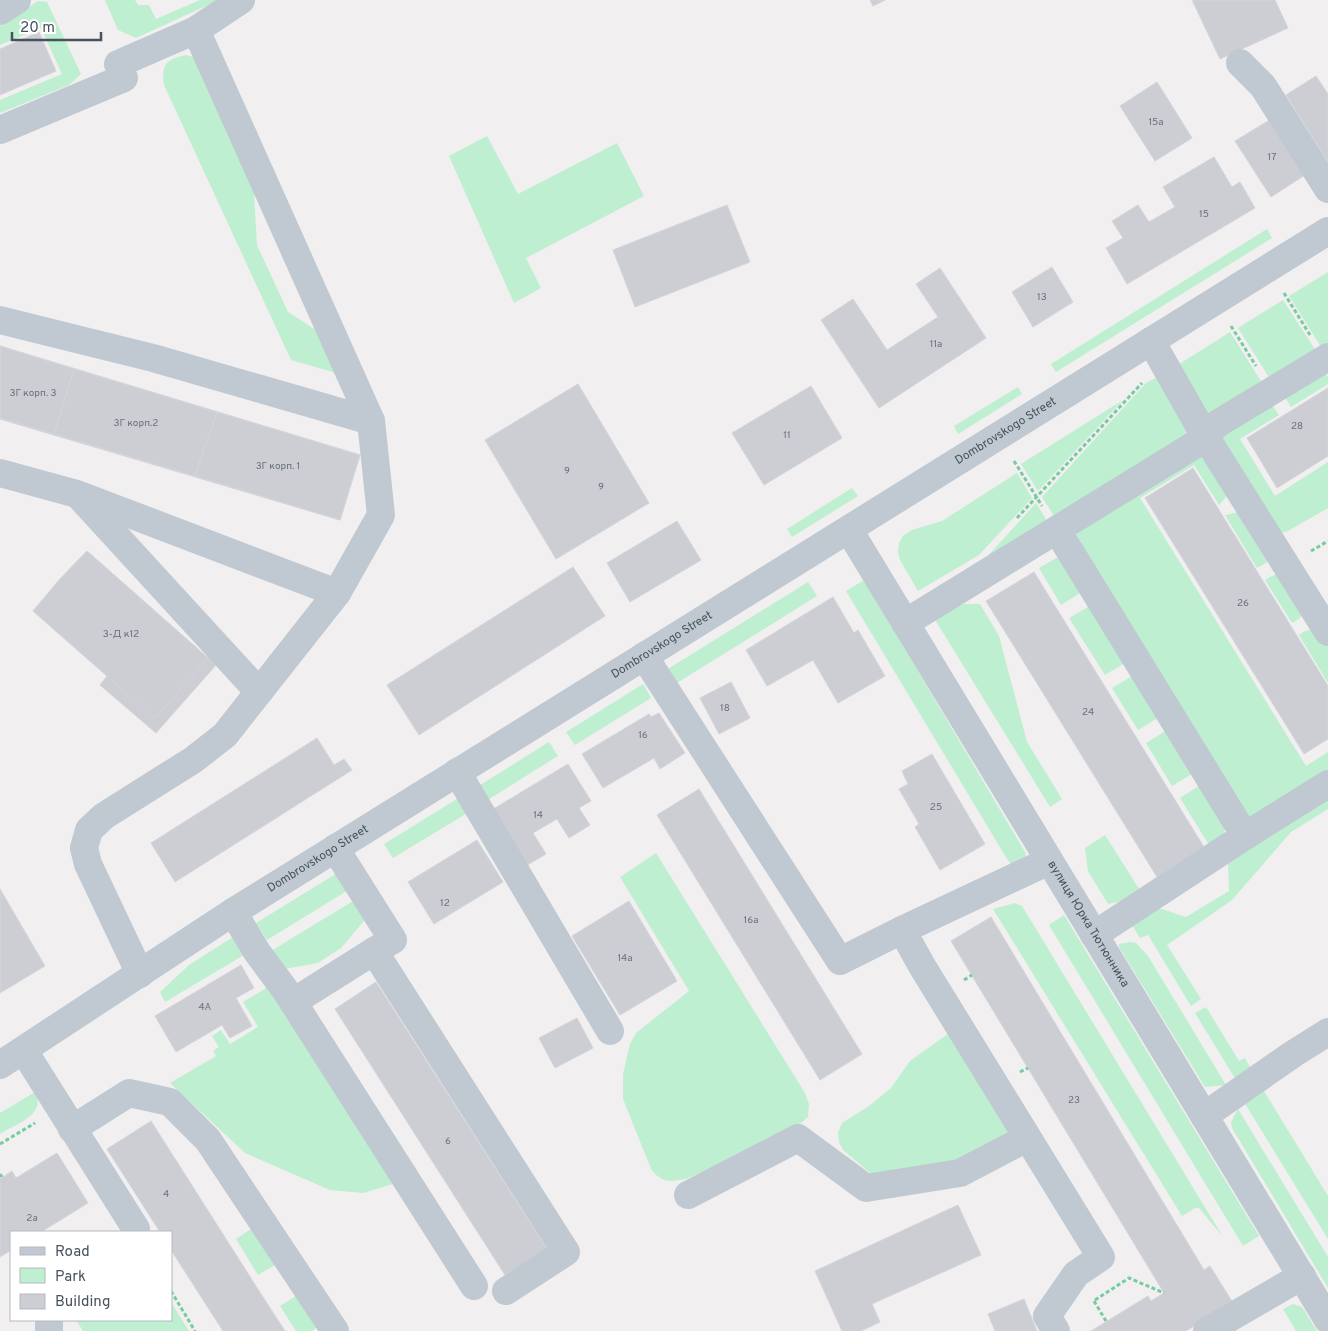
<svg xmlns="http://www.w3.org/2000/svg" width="1328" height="1331" font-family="Overpass,sans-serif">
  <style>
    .green { fill: #beefd0 }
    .building { fill: #ccced4; stroke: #d3d5da }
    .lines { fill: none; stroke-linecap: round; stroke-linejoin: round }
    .path { stroke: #76cca1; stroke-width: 3; stroke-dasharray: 4 2.5; stroke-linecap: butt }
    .minor { stroke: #c0c9d1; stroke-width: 28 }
    .labels { text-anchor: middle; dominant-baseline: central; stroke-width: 5; stroke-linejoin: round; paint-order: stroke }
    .number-label { font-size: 10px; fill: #68717a }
    .street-label { font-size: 12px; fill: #47525c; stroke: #fff }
  </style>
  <rect width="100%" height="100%" fill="#f1efef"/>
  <path class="green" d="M105 0H135L138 5H149L156 19 200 0H219L136 38 118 30Z
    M38 1 47 2 81 74 69 85 0 113V100L62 74 41 28 0 45V26Z
    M186 55 196 58 253 177 257 245 288 312 325 336 343 375 291 360 164 85C161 65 166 59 186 55Z
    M487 136 518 194 617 143 644 196 526 258 541 288 514 303 449 156Z
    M1267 229 1272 238 1056 372 1051 364Z
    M1328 272V347L1323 350 1289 296Z
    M1283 300 1318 354 1272 382 1238 328Z
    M1230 332 1264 386 1209 417 1173 368Z
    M1323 368 1328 377V384L1291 407 1283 394Z
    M1161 375 1189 434 1056 519 1042 497 1146 383Z
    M1018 387 1022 394 958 434 954 426Z
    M1123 400 1038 491 1021 464Z
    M1270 402 1279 415 1240 439 1275 496 1328 462V508L1288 531 1281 533 1220 437Z
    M1200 453 1231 491 1219 505 1194 465 1140 498 1306 766 1328 752V776L1257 820 1248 817 1077 545 1081 542 1074 530Z
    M1017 473 1032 498 979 555 918 591 900 560 898 552 899 543 903 536 912 530 942 521Z
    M852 488 858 496 792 537 787 529Z
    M1036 503 1049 524 975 570Z
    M1244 511 1271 554 1266 563 1257 568 1225 515Z
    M1063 554 1085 590 1061 605 1039 568Z
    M1283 574 1305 611 1299 619 1292 623 1265 580 1274 575Z
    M864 580 1025 852 1026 856 1012 865 1007 859 846 591Z
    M808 582 817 596 672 686 663 672Z
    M965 604H980L999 636 1027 742 1062 799 1050 807 934 618 949 607Z
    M1093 604 1128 661 1105 675 1069 618Z
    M1316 628 1328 647V683L1299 635 1305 631Z
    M1136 674 1161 716 1138 730 1112 688Z
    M643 684 651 698 575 745 566 732Z
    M1169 729 1195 772 1172 786 1146 743Z
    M549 742 558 756 486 801 477 787Z
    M1202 784 1225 828 1223 836 1209 845 1180 798Z
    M1328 794V809L1291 832 1232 900 1167 945 1201 999 1191 1006 1148 935 1140 938 1130 922 1153 906 1186 917 1229 891 1228 862Z
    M460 797 469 812 393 858 384 844Z
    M1105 835 1141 892 1127 900 1108 904 1088 871 1085 848Z
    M656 853 805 1093 809 1104 808 1117 789 1133 759 1151 685 1179C669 1182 664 1183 652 1171L623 1099V1074L630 1044 636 1033 689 991 620 877Z
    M339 872 350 889 267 940 256 923Z
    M358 898 369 915 341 948 318 963 284 969 271 951Z
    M1015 903 1022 906 1223 1237 1199 1208H1195L1182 1216 993 909Z
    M1064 915 1259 1236 1243 1246 1049 925Z
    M233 937 244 955 165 1002 160 992 189 965Z
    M1130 942 1136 943 1148 956 1226 1085 1205 1087 1119 947V944Z
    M273 984 400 1182 363 1193 330 1190 245 1153 170 1083 216 1056 213 1051 219 1047 212 1036 221 1030 230 1044 258 1027 243 1002Z
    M1206 1007 1239 1061 1245 1058 1252 1071 1236 1080 1195 1013Z
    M952 1031 1015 1134 964 1165 874 1176 843 1150 839 1142 838 1133 842 1123 869 1106 891 1088 910 1061Z
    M1262 1088 1328 1196V1239L1244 1102Z
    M35 1092C47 1115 16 1124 0 1134V1113Z
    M1238 1109 1328 1257V1288L1232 1128 1231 1122Z
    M257 1225 280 1262 258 1275 236 1239Z
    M304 1291 320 1316 316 1328 312 1331H296L280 1306Z
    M171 1302 189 1331H83L76 1320H171Z
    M1293 1304 1302 1307 1317 1331H1296L1283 1309Z"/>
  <path class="building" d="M870 0H885L873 6Z
    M1192 0H1275L1288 28 1220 59Z
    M39 32 56 71 0 95V49Z
    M1316 76 1328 94V162L1286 95Z
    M1157 82 1192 138 1155 161 1120 106Z
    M1273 118 1308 173 1271 197 1235 141Z
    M1214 157 1232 187 1240 182 1255 208 1127 284 1106 248 1123 238 1112 221 1138 205 1149 222 1175 207 1163 187Z
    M727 205 750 262 635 307 613 250Z
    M1052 267 1073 302 1033 327 1012 292Z
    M940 268 986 338 879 408 821 320 853 299 887 350 938 317 916 284Z
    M0 346 74 369 54 434 0 418Z
    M0 346 360 455 340 520 0 419Z
    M74 369 217 412 195 476 54 434Z
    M578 384 649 503 556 559 485 440Z
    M811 386 842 438 764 485 732 433Z
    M1328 388V456L1277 488 1247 438Z
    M217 412 360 455 340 520 195 476Z
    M1193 468 1328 686V739L1304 754 1145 498Z
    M677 521 701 560 630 602 607 563Z
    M87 551 208 658 155 718 33 611 60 579Z
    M87 551 216 665 156 733 100 685 107 676 33 611 60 579Z
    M573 567 605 616 419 735 387 685Z
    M1034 572 1204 847 1157 877 986 601Z
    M833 597 854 633 858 630 885 676 838 703 813 660 767 686 746 650Z
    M731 682 750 718 719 734 700 698Z
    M659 713 685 753 660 769 654 758 603 788 582 754 649 714 651 717Z
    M317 738 334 765 344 759 352 770 175 882 151 843Z
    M932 754 985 844 940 870 915 827 919 824 899 789 908 784 902 771Z
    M568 764 591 801 579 808 590 825 569 838 557 819 533 833 546 854 524 867 490 811Z
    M699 789 862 1054 820 1080 657 815Z
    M477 840 503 882 434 924 408 882Z
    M0 889 45 966 0 993Z
    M629 901 677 981 620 1015 572 936Z
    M991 917 1204 1270 1210 1266 1233 1303 1186 1331H1091L1148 1296 1151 1301 1164 1293 951 941Z
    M241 965 254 988 236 998 252 1026 230 1038 222 1025 176 1052 155 1016Z
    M376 982 547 1249 505 1275 335 1009Z
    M577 1018 593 1048 555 1068 539 1038Z
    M151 1121 261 1294 285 1331H223L171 1250V1232H160L107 1149Z
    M57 1153 88 1203 41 1232H11V1250L0 1257V1179L12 1171 16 1178Z
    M958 1205 981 1255 872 1304 880 1322 861 1331H842L815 1271Z
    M1024 1299 1037 1331H995L988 1314Z"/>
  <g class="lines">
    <path class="path" d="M1284 293 1310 335
      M1231 326 1256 366
      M1014 461 1042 506
      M1017 518 1142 383
      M1311 551 1328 541
      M964 980 972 975
      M1020 1072 1028 1068
      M0 1144 35 1123
      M0 1174 2 1177
      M171 1291 195 1331
      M1095 1300 1129 1278 1164 1293
      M1094 1301 1106 1321"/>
    <g class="minor">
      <path d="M0 11 17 0"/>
      <path d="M196 30 241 0"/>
      <path d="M1240 63 1263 86 1328 189"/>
      <path d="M118 64 196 30 371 421 381 515 337 593 225 735 193 760 104 816 89 830 84 848 88 864 140 974"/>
      <path d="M0 130 124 78"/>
      <path d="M0 320 153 358 371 421"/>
      <path d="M1151 341 1205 436 1328 632"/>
      <path d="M0 473 77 494 337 593"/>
      <path d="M82 499 259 692"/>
      <path id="s1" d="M849 530 1328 1320"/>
      <path d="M1057 530 1245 836"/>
      <path d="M905 623 1196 444 1217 424 1328 357"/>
      <path d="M644 656 840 961 902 930"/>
      <path d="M457 772 610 1031"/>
      <path d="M335 848 393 940 374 951"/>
      <path d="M1049 861 902 930 922 966 1101 1257 1076 1274 1047 1316 1056 1331"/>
      <path d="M233 912 257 952 286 991 474 1286"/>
      <path d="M1094 935 1245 836 1328 784"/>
      <path d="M293 1002 374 951 566 1252 506 1291"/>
      <path d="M24 1051 136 1229 135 1232"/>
      <path id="s2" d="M0 1065 233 912 1328 231"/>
      <path d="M1204 1116 1293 1054 1328 1032"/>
      <path d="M72 1129 129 1093 170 1102 208 1140 335 1331"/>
      <path d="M688 1195 798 1138 866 1188 960 1173 1027 1138"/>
      <path d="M49 1331V1320"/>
      <path d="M1207 1331 1302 1276"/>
    </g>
  </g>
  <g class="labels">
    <g class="number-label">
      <text x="1156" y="122">15а</text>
      <text x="1272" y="157">17</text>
      <text x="1204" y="214">15</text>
      <text x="1042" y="297">13</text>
      <text x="936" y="344">11а</text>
      <text x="33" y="393">3Г корп. 3</text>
      <text x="136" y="423">3Г корп.2</text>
      <text x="1297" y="426">28</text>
      <text x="787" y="435">11</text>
      <text x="278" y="466">3Г корп. 1</text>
      <text x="567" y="471">9</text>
      <text x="601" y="487">9</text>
      <text x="1243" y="603">26</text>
      <text x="121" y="634">3-Д к12</text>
      <text x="725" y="708">18</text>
      <text x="1088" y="712">24</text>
      <text x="643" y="735">16</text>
      <text x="936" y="807">25</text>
      <text x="538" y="815">14</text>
      <text x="445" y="903">12</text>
      <text x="751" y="920">16а</text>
      <text x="625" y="958">14а</text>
      <text x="205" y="1007">4А</text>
      <text x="1074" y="1100">23</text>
      <text x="448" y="1141">6</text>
      <text x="166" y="1194">4</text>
      <text x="32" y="1218">2а</text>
    </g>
    <g class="street-label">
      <text stroke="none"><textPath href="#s2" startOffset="1189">Dombrovskogo Street</textPath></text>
      <text stroke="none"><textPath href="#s2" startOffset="784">Dombrovskogo Street</textPath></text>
      <text stroke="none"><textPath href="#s2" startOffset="379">Dombrovskogo Street</textPath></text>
      <text stroke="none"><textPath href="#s1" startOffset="461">вулиця Юрка Тютюнника</textPath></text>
    </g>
  </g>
  <rect x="10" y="1231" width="162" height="90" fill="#ffffff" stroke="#b5babe"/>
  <rect x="20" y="1247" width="25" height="8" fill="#c0c9d1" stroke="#b5babe"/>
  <text x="55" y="1256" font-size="15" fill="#47525c">Road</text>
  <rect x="20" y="1268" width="25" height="15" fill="#beefd0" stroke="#b5babe"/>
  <text x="55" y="1281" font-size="15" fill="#47525c">Park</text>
  <rect x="20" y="1294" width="25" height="15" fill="#ccced4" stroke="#b5babe"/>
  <text x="55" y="1306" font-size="15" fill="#47525c">Building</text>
  <path d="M12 32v8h89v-8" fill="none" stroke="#47525c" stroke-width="2.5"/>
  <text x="20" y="32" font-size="15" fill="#47525c" stroke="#ffffff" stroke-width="4" paint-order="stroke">20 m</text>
</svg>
